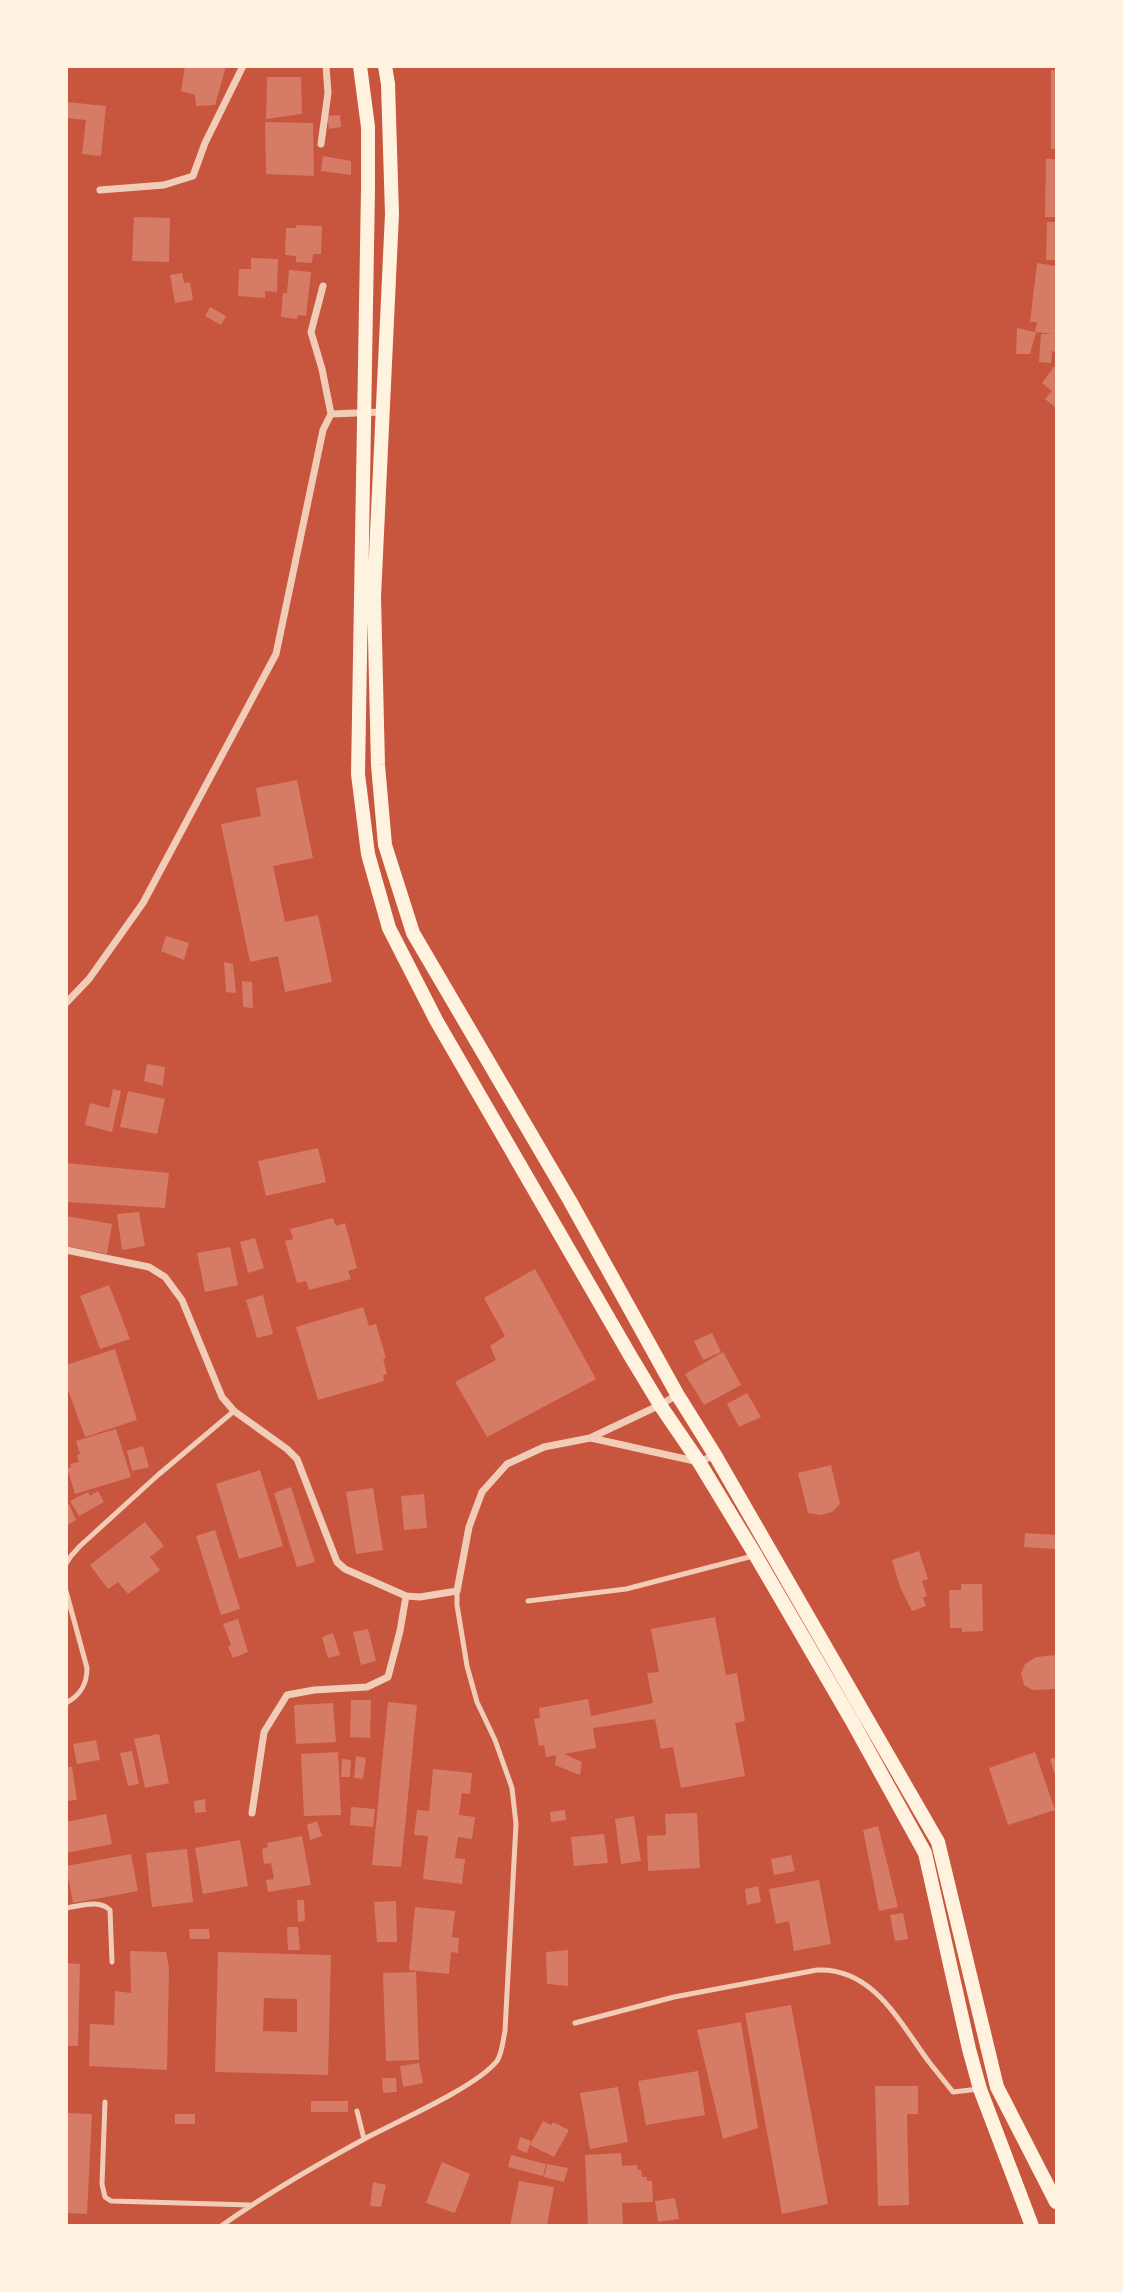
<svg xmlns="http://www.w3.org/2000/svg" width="1123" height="2292" font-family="Inter,sans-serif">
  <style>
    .building { fill: #d67c66; fill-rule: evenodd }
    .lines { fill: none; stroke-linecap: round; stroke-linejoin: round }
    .service { stroke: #f1ccb7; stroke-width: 5 }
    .minor { stroke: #f1ccb7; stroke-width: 7 }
    .secondary { stroke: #fff3e0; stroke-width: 14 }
  </style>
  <rect width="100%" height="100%" fill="#c8553d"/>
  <path class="building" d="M185 66H226L215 105 196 106 195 95 181 91Z
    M1051 70H1056V149H1051Z
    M267 77H301L302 114 266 119Z
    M66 102 106 106 101 156 82 154 86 120 66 118Z
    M340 115 341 127 329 129 327 116Z
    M265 122 313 123 314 176 266 174Z
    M323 156 351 161V175L321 171Z
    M1046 159H1056V217H1045Z
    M134 217 170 218 169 262 132 261Z
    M1047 222H1056V260H1046Z
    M296 225 322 226 321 254H313L312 263 296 262V256L285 255 286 228H296Z
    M251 258 278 259 277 292 265 291V298L238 296 239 269H251Z
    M1037 263 1056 266V352L1052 351 1051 363 1039 362 1041 334H1053L1036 332 1030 354H1016L1017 328 1035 332 1037 322H1030Z
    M289 270 311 272 306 316 298 315 297 319 281 317 283 293H287Z
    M182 273 184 283 190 282 193 300 175 303 170 275Z
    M210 307 226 316 221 325 205 316Z
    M1056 364V408L1045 399 1052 391 1042 383Z
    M297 780 313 858 273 866 285 922 318 915 332 982 285 992 278 956 250 962 221 824 261 816 256 788Z
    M166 936 189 943 184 960 161 951Z
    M224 962 233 964 236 993 226 992Z
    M242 981 252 982 253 1008 243 1007Z
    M147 1064 165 1067 163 1086 144 1081Z
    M113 1089 121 1091 112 1132 85 1125 90 1103 109 1108Z
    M128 1091 165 1099 157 1134 120 1127Z
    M318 1148 326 1182 266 1196 258 1161Z
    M66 1163 169 1173 165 1208 66 1202Z
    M139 1212 145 1246 122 1250 117 1214Z
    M66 1216 112 1224 107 1254 66 1246Z
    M333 1218 336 1226 345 1223 357 1268 348 1271 351 1279 309 1290 306 1281 297 1283 285 1241 293 1239 290 1229Z
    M255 1238 264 1268 248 1273 240 1242Z
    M230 1247 238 1285 205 1292 197 1253Z
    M535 1269 596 1379 487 1437 455 1382 496 1360 490 1346 505 1336 484 1298Z
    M109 1285 130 1339 100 1349 80 1296Z
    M263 1295 273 1334 257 1338 246 1300Z
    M363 1307 369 1326 376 1324 386 1358 383 1359 387 1374 383 1375 384 1381 318 1400 296 1327Z
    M712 1333 721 1352 703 1360 694 1341Z
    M115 1349 137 1420 85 1437 66 1384V1365Z
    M723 1352 741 1385 704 1405 685 1374Z
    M747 1393 761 1417 739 1427 727 1404Z
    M116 1429 131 1477 75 1494 67 1468H71L70 1464 79 1462 77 1455 80 1454 76 1441Z
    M143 1446 149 1467 132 1471 127 1451Z
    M831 1465 840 1504 832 1512 821 1515 808 1513 798 1473Z
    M260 1470 283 1546 239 1559 216 1484Z
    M291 1487 315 1562 297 1567 274 1493Z
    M373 1488 383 1550 356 1554 346 1492Z
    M98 1491 104 1502 79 1516 70 1501 88 1492 90 1496Z
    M424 1494 427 1528 404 1530 401 1496Z
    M69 1504 76 1520 66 1526V1506Z
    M145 1522 164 1546 150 1557 160 1570 128 1594 118 1582 108 1589 90 1565Z
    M215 1530 240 1609 221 1615 196 1536Z
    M1025 1533 1056 1535V1549L1024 1547Z
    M919 1551 928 1579 922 1581 927 1596 923 1598 926 1606 912 1611 900 1587 892 1560Z
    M961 1584H982L983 1631 962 1632V1628H950L949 1590H961Z
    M715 1617 726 1675 737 1673 745 1721 735 1723 745 1776 681 1788 673 1747 661 1749 655 1719 593 1728 596 1748 564 1754 582 1762 580 1775 555 1765 556 1755 546 1757 544 1745 539 1746 534 1719 540 1718 539 1708 588 1699 591 1716 653 1703 647 1673 659 1672 651 1629Z
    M238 1619 248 1652 233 1658 228 1647 231 1645 223 1624Z
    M368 1629 376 1661 361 1665 353 1632Z
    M333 1633 340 1655 328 1658 322 1637Z
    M1056 1655V1689L1033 1690 1024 1685 1021 1673 1025 1664 1036 1657Z
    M351 1700H371L370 1738 350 1737Z
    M388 1702 417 1705 401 1867 372 1865Z
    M333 1703 336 1742 296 1744 294 1705Z
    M159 1734 169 1783 145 1788 134 1739Z
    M96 1740 100 1760 77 1764 73 1744Z
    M132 1751 139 1784 128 1786 120 1753Z
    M338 1752 341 1815 304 1816 301 1754Z
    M1035 1752 1055 1810 1008 1825 989 1768Z
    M356 1756 366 1758 363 1779 354 1778Z
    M1056 1757V1779L1050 1759Z
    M342 1759 351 1760 350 1777H341Z
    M66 1767H72L77 1800 66 1801Z
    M433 1769 472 1773 470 1794 462 1793 459 1815 475 1817 472 1839 458 1837 455 1858 465 1859 462 1884 423 1879 428 1836 414 1835 417 1810 429 1811Z
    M205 1799 206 1812 195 1813 194 1801Z
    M351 1807 375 1809 373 1827 350 1825Z
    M565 1810 566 1820 551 1822 550 1812Z
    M697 1813 700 1868 648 1871 647 1836 666 1835 665 1814Z
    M106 1814 112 1844 66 1853V1822Z
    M634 1816 641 1861 621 1864 615 1819Z
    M317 1821 322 1836 310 1840 307 1825Z
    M878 1826 898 1907 879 1911 863 1830Z
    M604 1834 608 1863 574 1866 571 1837Z
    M302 1836 311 1885 268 1892 266 1880 274 1879 271 1863 264 1864 262 1849 268 1847 267 1843Z
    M240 1840 248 1886 203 1894 195 1848Z
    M187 1849 193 1902 152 1907 146 1853Z
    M131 1854 138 1891 73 1903 66 1866Z
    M791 1855 795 1871 774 1875 771 1859Z
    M819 1880 831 1944 794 1951 789 1921 776 1924 769 1889Z
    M758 1886 761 1902 747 1905 745 1889Z
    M297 1900H304L305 1921 298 1922Z
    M396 1901 397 1942H377L374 1902Z
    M415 1907 455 1911 452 1937 459 1938 458 1953 451 1952 449 1974 409 1970Z
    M903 1913 908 1939 895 1941 890 1915Z
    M287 1927H298L300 1950H288Z
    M189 1929H209L210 1939H190Z
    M568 1950V1986L547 1984 546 1952Z
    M130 1951 166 1952 169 1968 167 2070 89 2066 90 2024 114 2025 115 1991 131 1993Z
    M218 1952 331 1955 328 2075 215 2072ZM264 1998 297 1999V2032L263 2031Z
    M66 1963 80 1964 78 2046H66Z
    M416 1972 419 2060 386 2061 383 1973Z
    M791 2005 828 2204 782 2214 745 2013Z
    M741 2022 758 2128 723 2139 697 2030Z
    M419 2063 423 2083 403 2087 400 2066Z
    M698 2071 705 2115 646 2125 638 2081Z
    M382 2078H396L397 2092 383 2093Z
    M875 2086H918V2114H907L909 2205 878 2206Z
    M618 2087 628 2142 590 2149 580 2093Z
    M311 2101H348V2112H311Z
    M66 2113 92 2114 87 2214 66 2213Z
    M175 2114H195V2124H175Z
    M543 2121 551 2125 553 2122 569 2130 554 2157 530 2145Z
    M520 2137 531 2141 527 2153 517 2149Z
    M621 2153 622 2166 637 2165 638 2170H641L642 2177H647V2181H652L653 2202 622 2203 623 2226H588L585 2155Z
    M511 2155 546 2164 543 2176 508 2167Z
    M442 2162 470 2174 455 2213 426 2203Z
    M547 2164 568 2168 564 2182 544 2177Z
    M519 2181 554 2187 547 2226H510Z
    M373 2182 386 2185 381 2207 370 2206Z
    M675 2198 679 2219 658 2222 655 2201Z"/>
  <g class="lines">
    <path class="service" d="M66 1564 71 1556 80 1546 158 1475 234 1411
      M66 1591 87 1668C87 1684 81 1695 66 1703
      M528 1601 626 1589 753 1556
      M66 1908C81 1906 99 1899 110 1910L112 1962
      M575 2023 674 1997 817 1970C873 1967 900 2023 929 2062 937 2072 945 2082 953 2092L979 2089
      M105 2102 102 2184 105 2197 111 2201 250 2205
      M357 2111 364 2139
      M221 2226C268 2193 318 2164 368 2137 400 2120 476 2087 497 2061 502 2054 503 2040 505 2031L516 1824 512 1788 495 1740 477 1702 467 1666 457 1605V1591"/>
    <path class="minor" d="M321 144 328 93 326 66
      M100 190 164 185 193 176 205 143 243 66
      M323 286 311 332 322 369 331 414
      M66 1003 89 979 143 903 276 654 323 430 331 414 382 412
      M66 1250 149 1267 165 1277 182 1300 222 1397 234 1411 287 1449 297 1459 337 1562 345 1569 406 1596 420 1597 457 1591 469 1527 482 1492 507 1464 544 1447 590 1438 660 1405 677 1395
      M591 1438 699 1462 715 1455
      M252 1813 264 1732 287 1695 314 1690 367 1687 388 1677 400 1631 406 1596"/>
    <path class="secondary" d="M360 66 368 127V189L358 774 368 854 389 928 436 1020 631 1357 660 1405 699 1462 756 1556 852 1721 925 1853 969 2049 980 2089 1032 2226
      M385 66 388 84 392 214 374 597 378 765 385 845 413 933 570 1201 677 1394 715 1455 938 1842 997 2087 1056 2202"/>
  </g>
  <rect width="1123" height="2292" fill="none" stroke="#fff3e0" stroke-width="136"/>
</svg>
